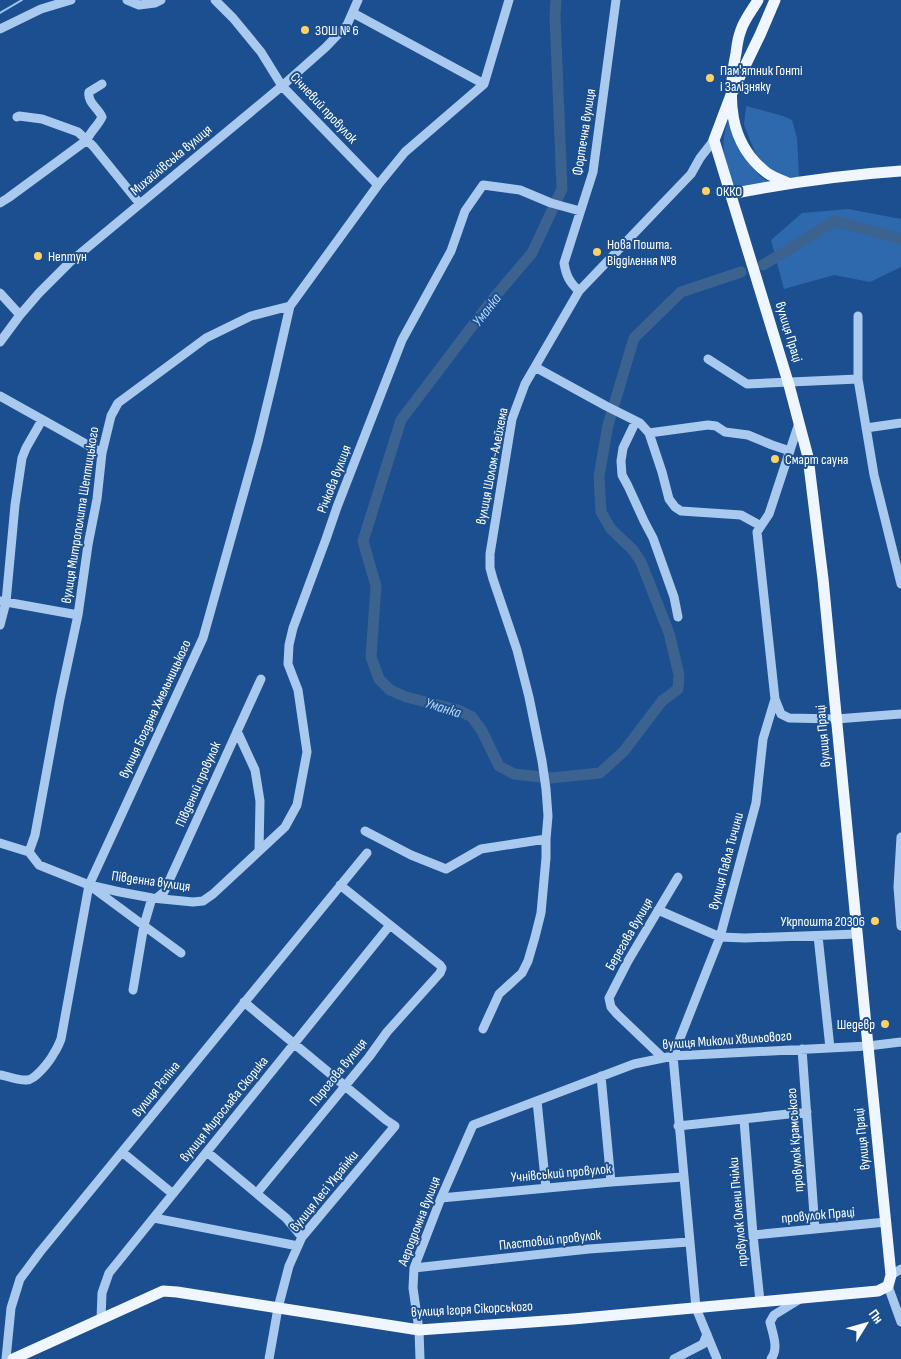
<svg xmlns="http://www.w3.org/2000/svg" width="901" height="1359" font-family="'Sofia Sans Condensed',sans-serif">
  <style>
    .green { fill: #2e69ad }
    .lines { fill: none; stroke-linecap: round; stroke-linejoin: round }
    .stream { stroke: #9cc4f0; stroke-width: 2 }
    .river { stroke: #3c6290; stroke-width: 11 }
    .minor { stroke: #a9c9ee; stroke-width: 9 }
    .major { stroke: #f0f6ff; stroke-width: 11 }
    .poi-dot { fill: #ffd166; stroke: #1b4f8f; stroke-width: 2 }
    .labels { text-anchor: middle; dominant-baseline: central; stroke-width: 4; stroke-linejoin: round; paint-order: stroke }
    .poi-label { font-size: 14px; fill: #fff; stroke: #1b4f8f; text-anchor: start }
    .street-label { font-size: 14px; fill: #fff; stroke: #1b4f8f }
    .water-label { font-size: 15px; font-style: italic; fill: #b5d3f5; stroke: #1b4f8f }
  </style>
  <rect width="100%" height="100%" fill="#1b4f8f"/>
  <path class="green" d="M746 106 783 116 792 120 797 138 799 177 788 178 771 171 757 157 744 125Z
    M729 118 750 164 760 176 771 184 740 189 731 184C724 156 719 146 729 118Z
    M848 209 901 219V267L870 282 834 275 784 289 771 240 802 213Z"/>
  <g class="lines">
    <path class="stream" d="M0 13 22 0"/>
    <path class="river" d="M556 0 555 16 562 189 532 253 492 300 401 420 363 541 376 586 371 657 379 679 390 690 406 697 458 710 472 717 482 731 499 766 514 774 550 778 600 773 624 751 662 701 678 689 679 675 669 633 641 562 633 550 611 529 601 512 599 476 608 425 634 338 681 292 741 272
      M763 265 835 221 901 239"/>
    <path class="minor" d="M127 0 139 5 155 3 161 0
      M215 0 233 18 261 52 282 86 378 185
      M353 13 484 84
      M0 29 41 9 71 0
      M17 117 19 116 42 119 78 132 93 146 140 204
      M0 203 8 198 87 140C91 130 98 126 102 117 98 108 87 102 89 92L102 84
      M579 291C569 282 566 275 564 263L593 172 616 0
      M0 293 20 315
      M858 316V379L874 475 901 584
      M0 342 20 315 39 293 70 262 282 86 326 47 347 25 358 0
      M708 359 747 384 858 379
      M535 367 606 406 640 423 649 433 662 472 669 499 675 507 681 511 741 515 761 526
      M0 396 102 453
      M636 421 623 448 621 461 622 475 628 486 644 521 653 538 674 597 678 617
      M866 428 901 423
      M649 433 708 425 716 426 725 432 748 435 772 445 790 451
      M0 601 78 615
      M0 625 6 602 15 505 22 458 26 448 42 420
      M775 699 781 714 789 718 836 719 901 714
      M237 731 255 770 260 801 259 851
      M365 831 411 855 446 869 481 849 546 839
      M901 837 898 887 901 926
      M0 843 29 852 39 865 89 885 120 892 152 898 193 902 203 901 213 894 285 827 297 805 307 752 298 690 288 664 289 645 293 628 326 539 337 507 402 340 451 251 465 211 483 185 520 190 551 203 580 211
      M29 852 35 835 60 699 78 615 88 545 97 499 102 453 111 416 118 403 206 338 251 316 290 306 378 185 405 152 484 84 509 0
      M93 888 181 953
      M157 898 164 892 261 679
      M658 910 720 937 745 938 857 934
      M818 936 830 1048
      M133 990 144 925 152 898
      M244 1002 386 1120 395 1126 302 1237 289 1266 278 1308 269 1359
      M483 1029 499 994 522 973 528 961 535 937 541 913 546 858V839L548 816 546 789 542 761 529 697 517 650 493 579 490 568V554L512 419 525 384 579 291 691 174 700 158 714 140
      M802 1049 815 1229
      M663 1058 617 1014 611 1007 609 998 628 961 678 877
      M0 1075C9 1076 18 1081 27 1080 35 1080 50 1061 54 1053 57 1049 59 1044 61 1039L89 885 203 638 258 442 274 376 290 306
      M601 1076 611 1182
      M537 1101 546 1188
      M744 1120 753 1235 760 1301
      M678 1126 807 1112
      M122 1152 173 1194
      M207 1152 286 1218 302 1237
      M257 1193 369 1057 387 1032 440 973 442 968 440 965 340 885
      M441 1198 611 1182 683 1177
      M154 1218 298 1246
      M753 1235 886 1222
      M414 1268 589 1249 689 1242
      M891 1275 901 1269
      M888 1286 901 1322
      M101 1319 102 1293 109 1273 390 925
      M6 1359 11 1308 20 1279 40 1252 367 853
      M420 1359 419 1330 413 1288 414 1268 441 1198 473 1125 634 1064 673 1056 868 1046 901 1042
      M674 1359 703 1344 707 1334
      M717 1359 696 1308 673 1056 720 937 756 803 763 739 775 699 757 532 769 514 799 423
      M771 1359C779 1348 773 1335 770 1322L774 1315 800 1299"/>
    <path class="major" d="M758 0C753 9 744 20 741 30 738 37 737 45 736 53 727 97 728 143 767 173 773 177 781 180 788 183
      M730 194C787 183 843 175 901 171
      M13 1359 163 1291 177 1292 419 1330 573 1319 878 1291 888 1286 891 1275 868 1046 823 579 808 457 789 385 714 140 731 95 760 35 775 0"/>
  </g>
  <g class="poi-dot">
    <circle cx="305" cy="30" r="5"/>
    <circle cx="710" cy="78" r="5"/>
    <circle cx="706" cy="191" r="5"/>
    <circle cx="597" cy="252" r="5"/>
    <circle cx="38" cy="256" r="5"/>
    <circle cx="775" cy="459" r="5"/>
    <circle cx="875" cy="921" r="5"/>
    <circle cx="885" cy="1024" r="5"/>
  </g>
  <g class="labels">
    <g class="poi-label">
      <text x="315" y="30">ЗОШ № 6</text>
      <text x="720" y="70">Пам'ятник Гонті<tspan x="720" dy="16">і Залізняку</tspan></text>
      <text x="716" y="191">ОККО</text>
      <text x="607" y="244">Нова Пошта.<tspan x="607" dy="16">Відділення №8</tspan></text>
      <text x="48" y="256">Нептун</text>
      <text x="785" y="459">Смарт сауна</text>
      <text x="865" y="921" text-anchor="end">Укрпошта 20306</text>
      <text x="875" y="1024" text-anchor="end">Шедевр</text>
    </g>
    <g class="street-label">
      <text transform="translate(324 108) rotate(47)">Січневий провулок</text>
      <text transform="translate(584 132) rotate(-81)">Фортечна вулиця</text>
      <text transform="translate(171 160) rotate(-40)">Михайлівська вулиця</text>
      <text transform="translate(789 332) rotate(73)">вулиця Праці</text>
      <text transform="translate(492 466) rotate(-79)">вулиця Шолом-Алейхема</text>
      <text transform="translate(334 479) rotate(-69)">Річкова вулиця</text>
      <text transform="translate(80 515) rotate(-81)">вулиця Митрополита Шептицького</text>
      <text transform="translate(155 709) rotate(-65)">вулиця Богдана Хмельницького</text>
      <text transform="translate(823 736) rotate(-95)">вулиця Праці</text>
      <text transform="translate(198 784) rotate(-66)">Південий провулок</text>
      <text transform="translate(726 861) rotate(-75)">вулиця Павла Тичини</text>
      <text transform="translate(151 881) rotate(8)">Південна вулиця</text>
      <text transform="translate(629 934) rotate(-60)">Берегова вулиця</text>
      <text transform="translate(727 1040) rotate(-4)">вулиця Миколи Хвильового</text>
      <text transform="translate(338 1072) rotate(-51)">Пирогова вулиця</text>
      <text transform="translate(156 1089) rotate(-51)">вулиця Рєпіна</text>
      <text transform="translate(224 1109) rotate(-51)">вулиця Мирослава Скорика</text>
      <text transform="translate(862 1139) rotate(-96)">вулиця Праці</text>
      <text transform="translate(795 1140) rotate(-94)">провулок Крамського</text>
      <text transform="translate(561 1173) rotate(-5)">Учнівський провулок</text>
      <text transform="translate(324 1191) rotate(-51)">вулиця Лесі Українки</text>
      <text transform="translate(738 1212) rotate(-95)">провулок Олени Пчілки</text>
      <text transform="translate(818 1215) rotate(-5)">провулок Праці</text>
      <text transform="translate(419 1221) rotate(-69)">Аеродромна вулиця</text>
      <text transform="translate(550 1240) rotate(-6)">Пластовий провулок</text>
      <text transform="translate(472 1309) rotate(-3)">вулиця Ігоря Сікорського</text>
    </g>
    <g class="water-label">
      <text transform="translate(487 310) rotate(-52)">Уманка</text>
      <text transform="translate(443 708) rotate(17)">Уманка</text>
    </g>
  </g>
  <g transform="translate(866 1324) rotate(53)" stroke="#1b4f8f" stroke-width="4" paint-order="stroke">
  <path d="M0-4L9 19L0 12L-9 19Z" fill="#ffffff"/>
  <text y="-8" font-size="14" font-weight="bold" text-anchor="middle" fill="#ffffff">Пн</text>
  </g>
</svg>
